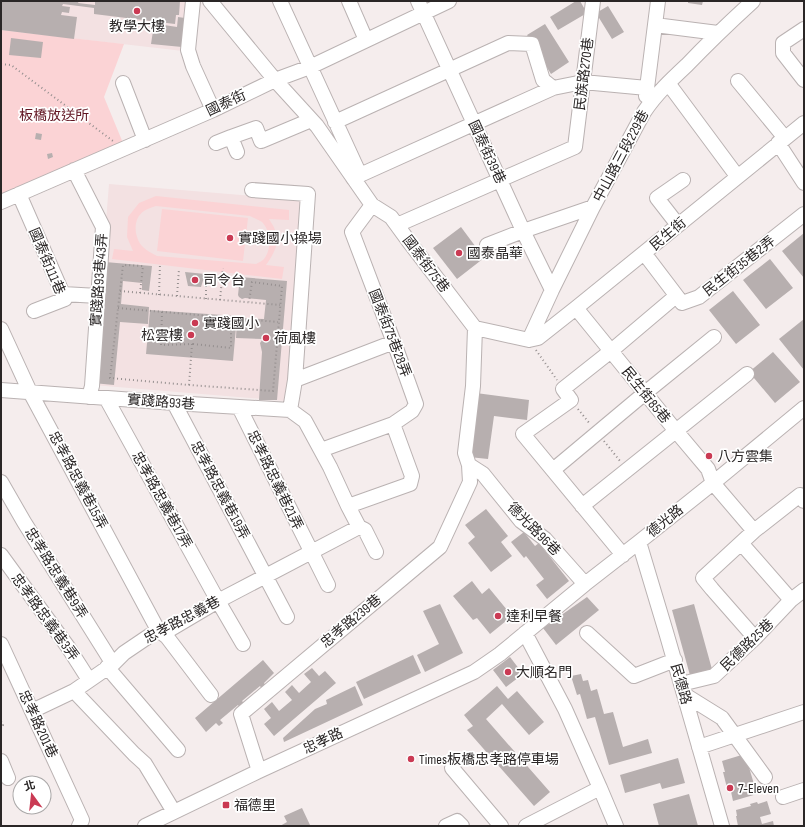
<svg xmlns="http://www.w3.org/2000/svg" width="805" height="827" font-family="'Sofia Sans Condensed','Noto Sans TC',sans-serif">
  <style>
    .built { fill: #f3e1e2 }
    .green { fill: #fbd3d5; fill-rule: evenodd }
    .building { fill: #b7afaf }
    .lines { fill: none; stroke-linecap: round; stroke-linejoin: round }
    .minor-casing { stroke: #bab2b2; stroke-width: 16 }
    .path { stroke: #958f8f; stroke-width: 2; stroke-dasharray: 1 3; stroke-linecap: butt }
    .minor { stroke: #fff; stroke-width: 14 }
    .poi-dot { fill: #ca3a53; stroke: #fff; stroke-width: 1.5 }
    .labels { text-anchor: middle; dominant-baseline: central; stroke-width: 3.5; stroke-linejoin: round; paint-order: stroke }
    .poi-label { font-size: 14px; fill: #2a2626; stroke: #fff; text-anchor: start }
    .street-label { font-size: 14px; fill: #2a2626; stroke: #fff }
    .park-label { font-size: 14px; fill: #611522; stroke: #fff }
  </style>
  <rect width="100%" height="100%" fill="#f5eded"/>
  <path class="built" d="M1 1H189L183 51 1 30Z
    M109 184 302 200 286 401 93 385Z"/>
  <path class="green" d="M1 30 124 44 104 97 123 143 1 196Z
    M156 196 289 210V220L269 219C271 223 274 226 275 230 281 242 273 255 266 265L284 267 282 279 112 259 114 249 133 251 127 237 128 217 139 203ZM156 206 250 216C254 218 259 220 262 222 271 231 272 249 264 259 262 261 258 263 256 264L157 256C152 253 147 251 143 247 134 238 132 219 144 211 147 209 152 207 156 206Z
    M162 209 248 218 243 261 157 251Z"/>
  <path class="building" d="M1 1H79L78 3 95 5V1H180L179 15H176L175 24 94 14V8L63 4 62 6 70 7 69 13 62 12 61 15 77 17 74 39 1 30Z
    M576 1H580L587 13 558 30 550 17Z
    M688 1H703L702 5 688 3Z
    M608 6 624 32 612 39 596 13Z
    M178 17 185 18 182 47 151 44 153 31 163 32 164 25 177 27Z
    M545 24 569 62 551 74 527 35Z
    M11 38 43 42 41 58 9 55Z
    M36 133 42 134 41 140 35 139Z
    M52 153 53 157 48 159 47 154Z
    M461 227 484 258 457 279 433 248Z
    M804 233V278L782 251Z
    M770 259 793 288 766 309 743 280Z
    M105 262 152 266 149 291 142 290V283L123 281 121 304 149 307 148 324 120 322 114 385 93 383Z
    M185 272 205 274 201 287 188 286Z
    M240 277 287 281 277 400H259L262 352 260 343 263 339 236 338 237 318 264 319 266 300 245 298 242 299 239 297 238 295Z
    M733 291 760 325 736 344 709 310Z
    M150 310 237 316 233 361 146 354Z
    M804 319V370L779 339Z
    M773 352 800 382 775 403 749 372Z
    M476 393 529 400 527 420 494 416 488 459 469 457Z
    M486 509 508 536 501 542 512 556 491 572 468 543 475 537 465 525Z
    M524 532 535 546 539 543 569 581 547 599 536 585 544 579 526 556 524 558 511 542Z
    M472 581 482 594 489 588 512 616 490 634 477 618 473 620 453 596Z
    M587 597 599 610 556 645 543 628Z
    M440 604 463 653 425 672 417 655 439 644 423 611Z
    M694 604 713 673 691 679 672 610Z
    M413 655 421 673 364 699 356 682Z
    M510 657 523 674 506 687 493 670Z
    M263 660 274 673 264 683 266 686 262 689 260 686 242 701 245 704 240 708 238 705 220 720 223 723 219 726 216 723 206 732 195 718Z
    M312 668 319 676 325 671 336 683 274 736 264 724 271 718 264 709 272 702 279 711 292 700 285 692 292 685 299 693 311 682 304 674Z
    M581 674 583 681 588 680 591 691 597 689 604 714 613 712 623 747 648 739 652 753 609 765 595 717 587 719 580 694 577 695 571 676Z
    M355 686 363 705 284 742 283 738 315 709 327 704 326 700Z
    M497 686 508 699 517 691 544 722 529 735 502 704 486 719 550 792 534 806 467 730 473 726 464 715Z
    M745 754 757 794 733 801 730 787 727 788 723 772H725L722 761Z
    M678 758 685 783 662 789 660 783 625 793 620 775Z
    M689 794 698 826H659L653 804Z
    M767 801 771 814 760 817 762 824 773 821 774 826H738L736 816H737L736 810 751 806 750 804 757 802 758 804Z
    M302 808 310 825 280 826 287 822 284 816Z"/>
  <g class="lines">
    <defs>
      <path id="minor" d="M193 1 188 50 193 66 213 110
        M210 1 275 80 317 126 372 205 391 217 410 243 475 328 529 340 538 338 576 308 804 123
        M280 1 360 175
        M349 1 366 40
        M418 1 525 235 552 290
        M655 25 718 33
        M804 29 783 43V53L804 80
        M738 81 785 138
        M123 83 145 140
        M668 83 737 176
        M646 96 658 1
        M335 122 508 43 532 44 543 80 553 88
        M216 143 231 137
        M778 143 804 183
        M237 152 231 137 256 128 261 141 311 120
        M74 170 103 227 92 386 89 397
        M353 178 360 175 553 88 583 82 647 88
        M19 194 65 299 34 311
        M1 202 213 110 275 80 310 67 449 1
        M397 225 575 147 593 1
        M678 225 657 198 683 180
        M487 245 523 231 593 207
        M644 253 682 303 699 297 804 214
        M63 294 98 296
        M576 308 676 431 708 469 713 483 754 531 800 495 804 501
        M475 328 473 386 465 453 469 465 483 474 521 521 545 539 585 584
        M1 329 30 392 158 630 167 637 211 695
        M529 340 552 290 593 207 644 112C656 94 671 80 687 65 708 43 730 22 753 1
        M295 380 394 342
        M1 390 174 403 290 410 295 380 308 194 252 190
        M106 398 218 601 243 644
        M174 403 287 617
        M239 407 328 585
        M290 410 305 421 330 467 348 506 359 527
        M321 450 393 424 412 411 416 404 396 348 352 232 372 205
        M553 470 645 393 714 337
        M1 482 24 522 113 664
        M348 506 410 484 412 476 393 424
        M582 506 747 374
        M359 527 365 530 376 552
        M754 531 703 578 712 589 755 638
        M639 542 666 632 722 826
        M741 543 791 600
        M1 555 68 647 89 680
        M623 555 523 434 571 400 563 389 611 351 676 296
        M525 633 565 709 600 788
        M587 633 634 676 675 660
        M1 644 82 820 79 826
        M107 667 178 750
        M681 684 714 676 755 638 791 600 804 590
        M74 691 134 754 145 764 174 812
        M685 695 722 718 765 777
        M32 711 74 691 113 664 124 653 158 630H169L218 601 359 527
        M699 747 804 712
        M1 761 8 778
        M452 768 501 826
        M259 771 241 714 440 547 470 482 469 465
        M783 797 804 790
        M145 826 259 771 474 672 500 654 585 584 639 542 713 483 804 408
        M446 826 457 821 462 826
        M526 826 600 788 616 826"/>
    </defs>
    <use href="#minor" class="minor-casing"/>
    <path class="path" d="M1 64 11 65 113 141
      M120 291 280 305
      M140 293 143 266 123 265 110 378 189 385 273 391 282 286 252 282 249 302
      M159 295 160 263
      M177 296 179 269
      M206 299V271
      M220 300 223 268
      M118 308 278 322
      M162 312 161 345 192 344 189 385
      M193 344 231 348V318
      M536 350 557 380
      M578 409 590 424
      M604 441 620 461
      M1 721 3 725 1 726"/>
    <use href="#minor" class="minor"/>
  </g>
  <g class="poi-dot">
    <circle cx="137" cy="11" r="4"/>
    <circle cx="230" cy="238" r="4"/>
    <circle cx="459" cy="253" r="4"/>
    <circle cx="195" cy="280" r="4"/>
    <circle cx="195" cy="323" r="4"/>
    <circle cx="191" cy="335" r="4"/>
    <circle cx="266" cy="338" r="4"/>
    <circle cx="709" cy="456" r="4"/>
    <circle cx="498" cy="616" r="4"/>
    <circle cx="508" cy="672" r="4"/>
    <circle cx="411" cy="759" r="4"/>
    <circle cx="730" cy="788" r="4"/>
    <rect x="222" y="801" width="8" height="8" rx="2"/>
  </g>
  <g class="labels">
    <g class="poi-label">
      <text x="137" y="26" text-anchor="middle">教學大樓</text>
      <text x="238" y="238">實踐國小操場</text>
      <text x="467" y="253">國泰晶華</text>
      <text x="203" y="280">司令台</text>
      <text x="203" y="323">實踐國小</text>
      <text x="183" y="335" text-anchor="end">松雲樓</text>
      <text x="274" y="338">荷風樓</text>
      <text x="717" y="456">八方雲集</text>
      <text x="506" y="616">達利早餐</text>
      <text x="516" y="672">大順名門</text>
      <text x="419" y="759">Times板橋忠孝路停車場</text>
      <text x="738" y="788">7-Eleven</text>
      <text x="234" y="805">福德里</text>
    </g>
    <g class="street-label">
      <text transform="translate(584 74) rotate(-83)">民族路270巷</text>
      <text transform="translate(226 103) rotate(-25)">國泰街</text>
      <text transform="translate(487 152) rotate(65)">國泰街39巷</text>
      <text transform="translate(621 156) rotate(-62)">中山路三段229巷</text>
      <text transform="translate(668 234) rotate(-40)">民生街</text>
      <text transform="translate(47 261) rotate(67)">國泰街111巷</text>
      <text transform="translate(426 264) rotate(53)">國泰街75巷</text>
      <text transform="translate(739 266) rotate(-38)">民生街35巷2弄</text>
      <text transform="translate(99 280) rotate(-86)">實踐路93巷43弄</text>
      <text transform="translate(390 333) rotate(69)">國泰街75巷28弄</text>
      <text transform="translate(646 395) rotate(51)">民生街85巷</text>
      <text transform="translate(161 402) rotate(4)">實踐路93巷</text>
      <text transform="translate(78 480) rotate(62)">忠孝路忠義巷15弄</text>
      <text transform="translate(275 480) rotate(64)">忠孝路忠義巷21弄</text>
      <text transform="translate(220 490) rotate(62)">忠孝路忠義巷19弄</text>
      <text transform="translate(162 500) rotate(61)">忠孝路忠義巷17弄</text>
      <text transform="translate(665 521) rotate(-39)">德光路</text>
      <text transform="translate(534 529) rotate(45)">德光路96巷</text>
      <text transform="translate(56 573) rotate(58)">忠孝路忠義巷9弄</text>
      <text transform="translate(45 617) rotate(54)">忠孝路忠義巷3弄</text>
      <text transform="translate(182 620) rotate(-28)">忠孝路忠義巷</text>
      <text transform="translate(351 621) rotate(-40)">忠孝路239巷</text>
      <text transform="translate(747 645) rotate(-44)">民德路25巷</text>
      <text transform="translate(681 684) rotate(74)">民德路</text>
      <text transform="translate(38 724) rotate(65)">忠孝路201巷</text>
      <text transform="translate(323 741) rotate(-25)">忠孝路</text>
    </g>
    <g class="park-label">
      <text x="54" y="115">板橋放送所</text>
    </g>
  </g>
  <rect width="805" height="827" fill="none" stroke="#2a2626" stroke-width="4"/>
  <g transform="translate(32 795) rotate(345)"><circle r="19" fill="#ffffff" stroke="#aaa8a8"/>
  <path d="M0-3L7 15L0 10L-7 15Z" fill="#ca3a53"/>
  <text y="-6" font-size="11" font-weight="bold" text-anchor="middle" fill="#2a2626">北</text>
  </g>
</svg>
